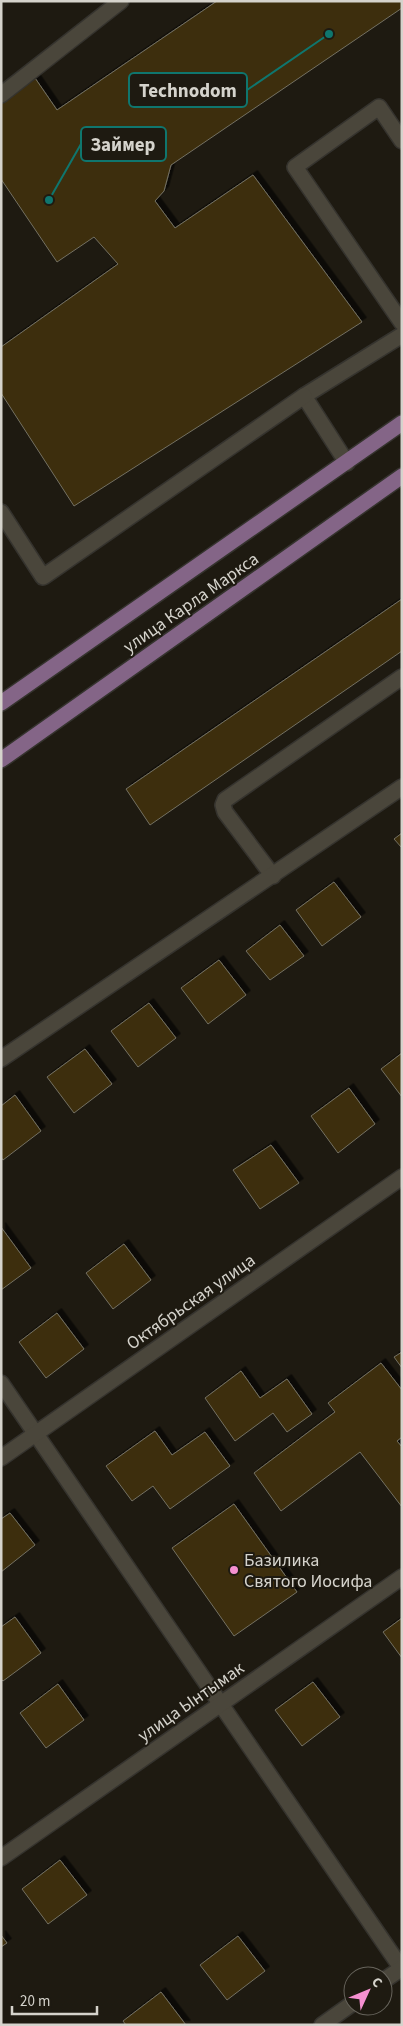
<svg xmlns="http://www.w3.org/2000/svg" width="403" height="2026" font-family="'Source Sans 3',sans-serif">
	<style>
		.building { fill: #3c2f07; stroke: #747064; filter: url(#shadow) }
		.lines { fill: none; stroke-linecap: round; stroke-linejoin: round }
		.minor-casing { stroke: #35332e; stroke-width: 18 }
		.major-casing { stroke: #35332e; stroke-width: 18 }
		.minor { stroke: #4a463b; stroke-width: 15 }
		.major { stroke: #846587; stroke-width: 15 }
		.poi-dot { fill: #f590d1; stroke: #1e1a11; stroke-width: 2 }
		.labels { text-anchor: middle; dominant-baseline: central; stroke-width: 4; stroke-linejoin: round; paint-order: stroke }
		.street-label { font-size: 18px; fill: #d5d3cc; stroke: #1e1a11 }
		.poi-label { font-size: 18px; fill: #d5d3cc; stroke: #1e1a11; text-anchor: start }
		.leader { fill: none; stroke: #0f766e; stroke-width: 2 }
		.callout-dot { fill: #0f766e; stroke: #1e1a11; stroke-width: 2 }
		.callout { fill: #1e1a11; stroke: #0f766e; stroke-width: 2 }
		.callout-label { font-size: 19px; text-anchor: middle; font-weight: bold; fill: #d5d3cc }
	</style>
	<defs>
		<filter id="shadow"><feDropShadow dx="4.5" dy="-4.5" stdDeviation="0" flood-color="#0009"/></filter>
	</defs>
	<rect width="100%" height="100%" fill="#1e1a11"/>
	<g class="building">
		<path d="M217,1H402V8L171,165L164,191L155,201L175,228L253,175L362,322L74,506L1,393V347L118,264L94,237L57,262L1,179V102L35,78L57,110Z"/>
		<path d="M402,599V651L150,825L126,789Z"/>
		<path d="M402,833V848L394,839Z"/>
		<path d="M334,882L361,917L322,946L296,910Z"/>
		<path d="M280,925L304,956L270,980L246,951Z"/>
		<path d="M219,960L246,995L208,1024L181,988Z"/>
		<path d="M149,1003L176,1038L138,1067L111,1031Z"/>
		<path d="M85,1049L112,1084L74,1113L47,1077Z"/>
		<path d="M402,1053V1097L381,1069Z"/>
		<path d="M349,1088L375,1124L338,1153L311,1116Z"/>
		<path d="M15,1095L41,1131L3,1160L1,1157V1106Z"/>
		<path d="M271,1145L299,1183L260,1209L233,1170Z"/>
		<path d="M1,1227L31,1268L1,1290Z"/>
		<path d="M124,1244L151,1280L113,1309L86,1273Z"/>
		<path d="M57,1313L84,1349L46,1378L19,1342Z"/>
		<path d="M402,1352V1368L394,1357Z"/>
		<path d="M381,1363L402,1390V1437L397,1441L402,1447V1507L360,1452L281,1511L254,1473L335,1412L328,1403Z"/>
		<path d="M241,1371L260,1398L287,1379L312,1414L287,1432L273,1413L235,1441L205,1398Z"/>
		<path d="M155,1431L172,1455L205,1432L230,1466L170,1509L153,1486L132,1501L106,1466Z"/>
		<path d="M234,1504L297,1592L234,1636L172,1548Z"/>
		<path d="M10,1513L35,1545L1,1572V1519Z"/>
		<path d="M15,1617L41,1653L3,1681L1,1679V1627Z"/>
		<path d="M402,1618V1658L383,1632Z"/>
		<path d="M313,1682L340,1717L302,1746L275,1710Z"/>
		<path d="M58,1684L84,1720L46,1748L20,1713Z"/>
		<path d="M60,1860L87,1895L48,1924L22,1889Z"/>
		<path d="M1,1935L7,1943L1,1947Z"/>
		<path d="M238,1936L265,1971L227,2000L200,1965Z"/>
		<path d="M161,1992L186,2025H126L123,2021Z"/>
	</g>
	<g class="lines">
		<g class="minor-casing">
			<g id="minor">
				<path d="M1,95L121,1"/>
				<path d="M402,141L379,107L295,167L402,323"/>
				<path d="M347,463L304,396L402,335"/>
				<path d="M1,512L43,577L304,396"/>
				<path d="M273,876L225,812L223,805L225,800L402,677"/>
				<path d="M1,1059L402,787"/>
				<path d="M1,1383L402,1969"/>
				<path d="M1,1458L402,1177"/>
				<path d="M1,1858L402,1577"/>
				<path d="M383,1981L402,1968"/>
				<path d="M322,2025L353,2003"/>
			</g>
		</g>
		<g class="major-casing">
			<g id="major">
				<path d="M1,703L402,423"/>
				<path d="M1,760L402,476"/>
			</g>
		</g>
		<use href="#minor" class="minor"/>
		<use href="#major" class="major"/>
	</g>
	<circle class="poi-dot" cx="234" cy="1570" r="5"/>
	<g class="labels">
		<g class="street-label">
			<text transform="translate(191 603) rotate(-35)">улица Карла Маркса</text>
			<text transform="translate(191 1302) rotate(-35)">Октябрьская улица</text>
			<text transform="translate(191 1702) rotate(-35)">улица Ынтымак</text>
		</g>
		<g class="poi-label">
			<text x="244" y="1560">Базилика<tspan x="244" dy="21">Святого Иосифа</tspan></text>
		</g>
	</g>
	<path class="leader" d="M329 34L247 90M49 200L81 144"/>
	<g class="callout-dot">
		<circle cx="329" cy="34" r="5"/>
		<circle cx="49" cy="200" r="5"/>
	</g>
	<g class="callout">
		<rect x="129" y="73" width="118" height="34" rx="5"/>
		<rect x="81" y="127" width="85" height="34" rx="5"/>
	</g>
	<g class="callout-label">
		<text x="188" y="97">Technodom</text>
		<text x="123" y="151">Займер</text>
	</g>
	<rect width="403" height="2026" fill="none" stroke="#d5d3cc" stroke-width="5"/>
	<g transform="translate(368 1991) rotate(46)"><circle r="24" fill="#1e1a11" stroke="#67645c"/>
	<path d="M0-4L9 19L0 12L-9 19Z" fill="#f590d1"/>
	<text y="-8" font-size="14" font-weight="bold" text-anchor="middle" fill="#d5d3cc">С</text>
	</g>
	<path d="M12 2006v8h85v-8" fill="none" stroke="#d5d3cc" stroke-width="2.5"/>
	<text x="20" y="2006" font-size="15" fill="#d5d3cc" stroke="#1e1a11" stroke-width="4" paint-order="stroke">20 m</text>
</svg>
